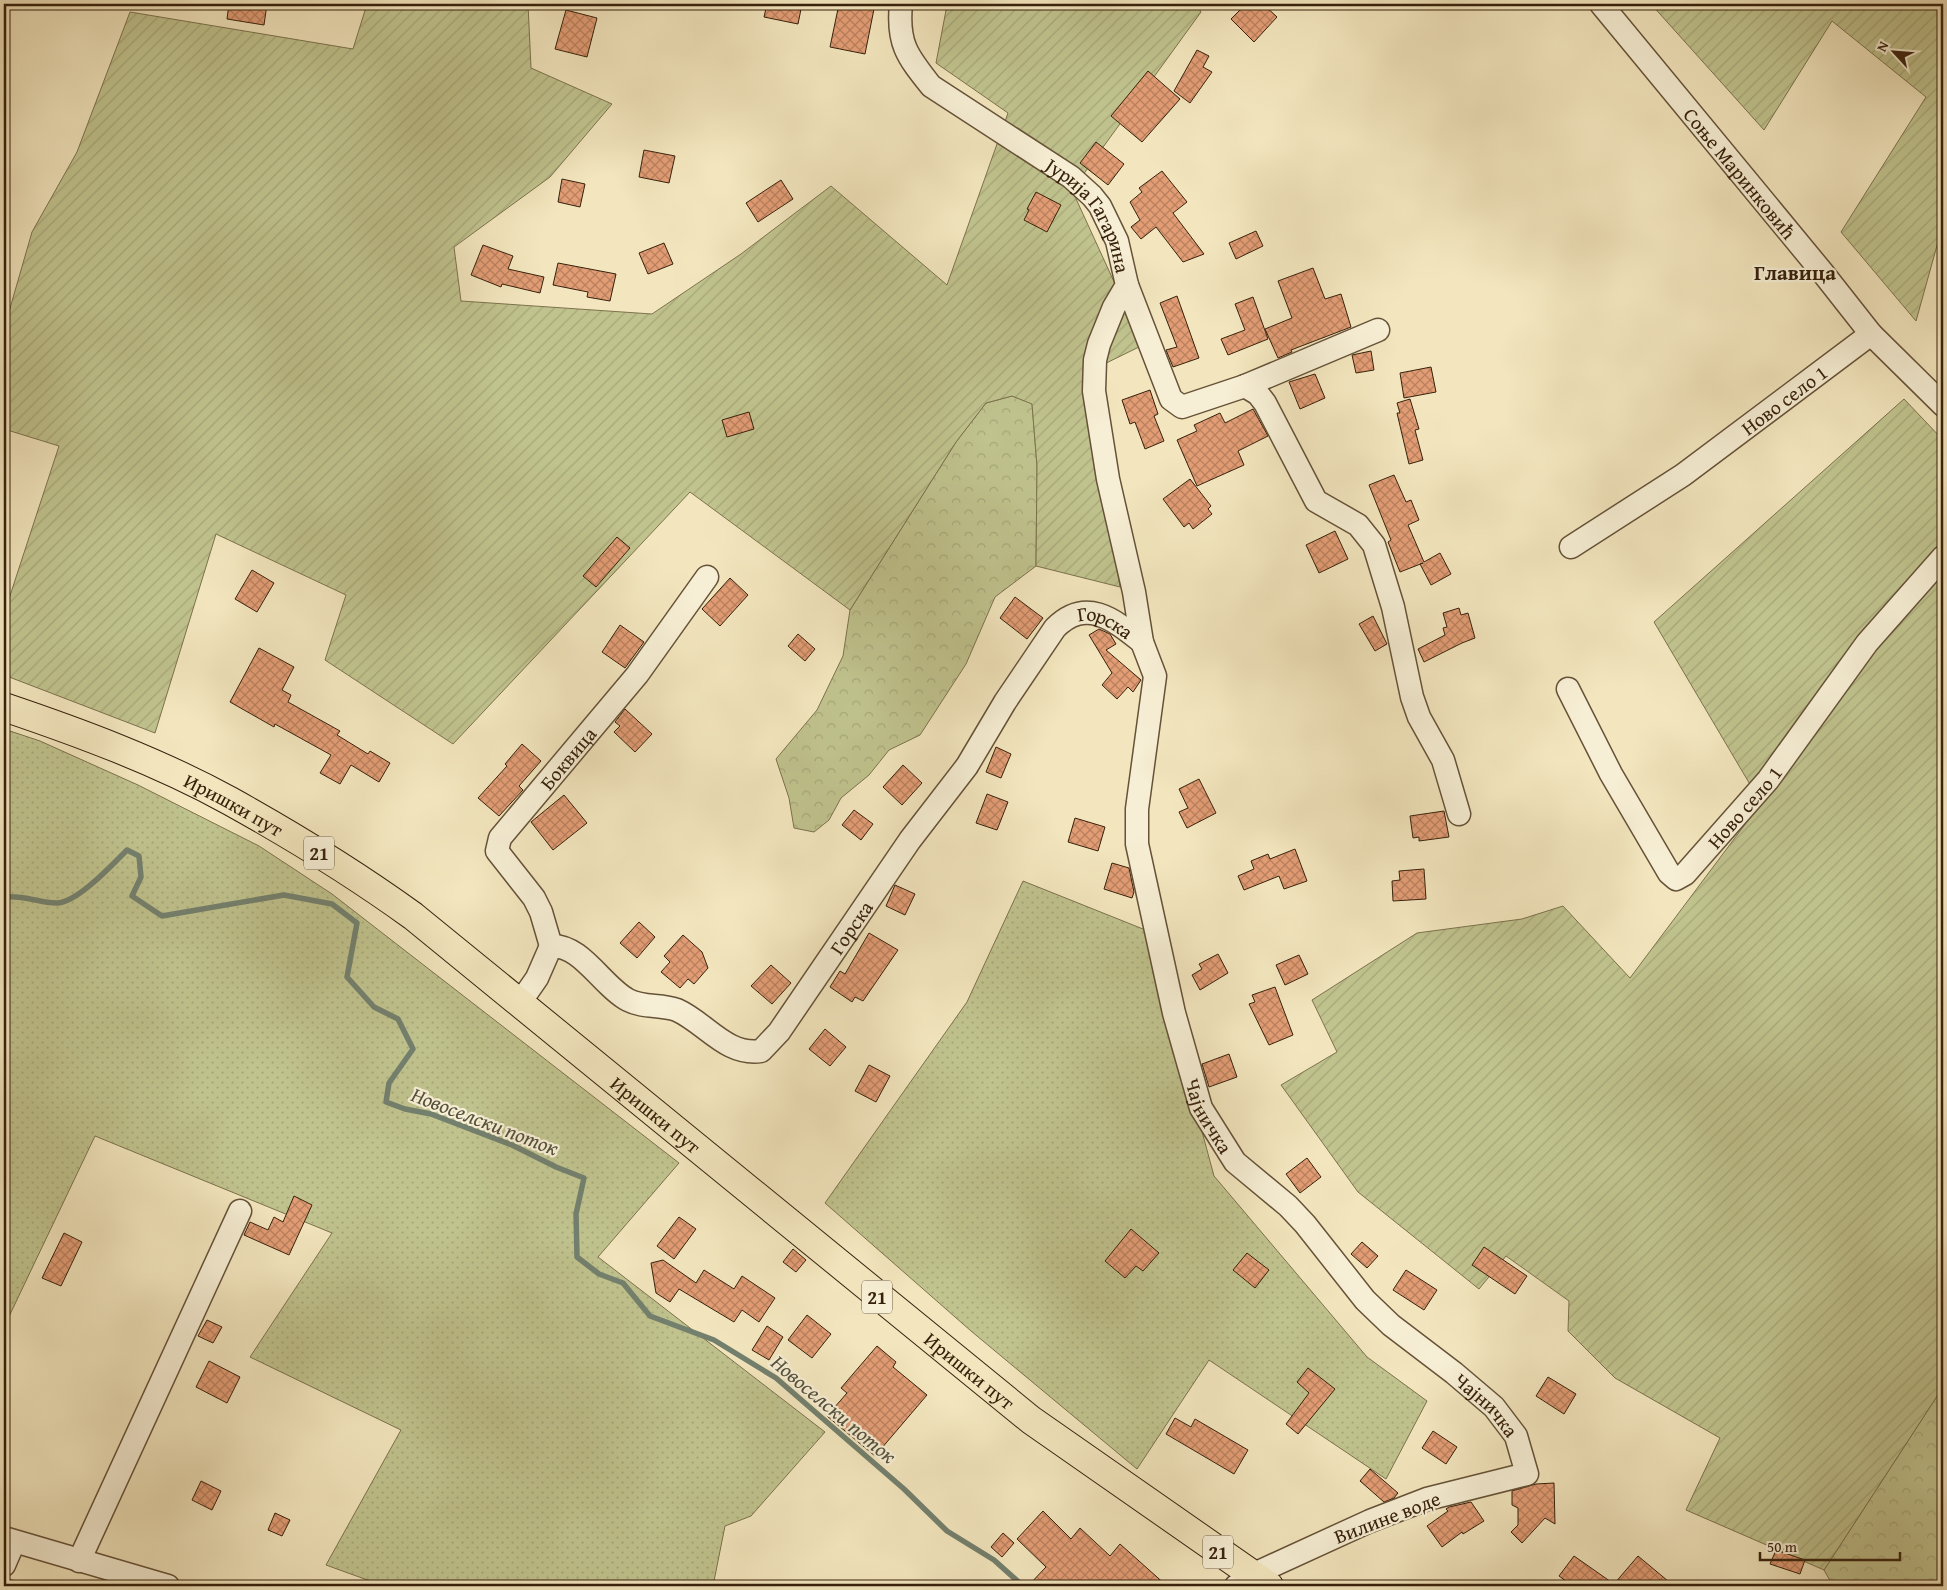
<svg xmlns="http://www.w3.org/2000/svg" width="1947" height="1590" font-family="'Gentium Book Plus',serif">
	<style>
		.grass { fill: url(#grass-dots); stroke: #7c724d }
		.forest { fill: url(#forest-crowns); stroke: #7c724d }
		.garden { fill: url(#garden-furrows); stroke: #7c724d }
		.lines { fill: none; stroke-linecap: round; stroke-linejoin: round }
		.stream { stroke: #73806e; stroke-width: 5.5 }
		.building { fill: url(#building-cross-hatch); stroke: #37210c }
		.minor-casing { stroke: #665238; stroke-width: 25 }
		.major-casing { stroke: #37210c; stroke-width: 30 }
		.minor { stroke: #f7efd5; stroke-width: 22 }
		.major { stroke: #f3e6be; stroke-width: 28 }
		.labels { text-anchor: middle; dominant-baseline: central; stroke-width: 4.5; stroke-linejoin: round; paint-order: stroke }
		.shield { fill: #f7efd5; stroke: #715f48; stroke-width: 1 }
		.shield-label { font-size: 19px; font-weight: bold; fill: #37210c }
		.street-label { font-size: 20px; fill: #37210c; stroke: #f7efd5 }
		.neighbourhood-label { font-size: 21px; font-weight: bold; fill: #37210c; stroke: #f7efd5 }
		.water-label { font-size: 21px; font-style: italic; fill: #55513d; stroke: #f7efd5 }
	</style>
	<defs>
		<pattern id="grass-dots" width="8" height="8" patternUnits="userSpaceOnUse" patternTransform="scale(1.25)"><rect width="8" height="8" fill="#c0c38e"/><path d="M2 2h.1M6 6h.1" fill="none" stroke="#a6a779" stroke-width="1.8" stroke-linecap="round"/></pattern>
		<pattern id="forest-crowns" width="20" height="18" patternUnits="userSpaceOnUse" patternTransform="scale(1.25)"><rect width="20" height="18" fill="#c0c38e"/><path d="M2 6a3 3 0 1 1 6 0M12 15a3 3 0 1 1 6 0" fill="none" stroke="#a6a779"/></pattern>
		<pattern id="garden-furrows" width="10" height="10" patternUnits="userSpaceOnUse" patternTransform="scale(1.25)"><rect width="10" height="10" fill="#c0c38e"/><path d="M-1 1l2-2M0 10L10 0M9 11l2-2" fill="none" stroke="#a6a779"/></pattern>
		<pattern id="building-cross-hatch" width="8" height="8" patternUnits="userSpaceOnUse" patternTransform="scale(1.25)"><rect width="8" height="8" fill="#e39d75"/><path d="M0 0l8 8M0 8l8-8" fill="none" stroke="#b9805e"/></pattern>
	</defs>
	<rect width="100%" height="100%" fill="#f3e6be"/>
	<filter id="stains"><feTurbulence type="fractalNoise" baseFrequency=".004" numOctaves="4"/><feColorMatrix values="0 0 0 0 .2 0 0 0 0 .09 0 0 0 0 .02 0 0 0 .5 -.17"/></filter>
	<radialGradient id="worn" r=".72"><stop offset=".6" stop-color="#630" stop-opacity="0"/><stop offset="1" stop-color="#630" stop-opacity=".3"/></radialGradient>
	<g class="grass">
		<path d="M4,729L40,741L138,785L259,846L332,894L679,1163L598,1257L825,1432L751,1516L725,1526L713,1586H384L326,1565L401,1430L250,1357L332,1233L95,1136L4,1327Z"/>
		<path d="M1023,881L1148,931L1214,1176L1367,1357L1427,1401L1386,1479L1209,1360L1137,1469L971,1331L825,1203L967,1002Z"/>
		<path d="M4,1578L37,1586H4Z"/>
	</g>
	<g class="forest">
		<path d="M1012,396L1032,403L1037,466L1036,566L995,597L966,664L920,735L889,750L869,775L841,798L829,820L814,832L794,828L789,798L776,759L817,710L843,656L850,610L956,442L986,403Z"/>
		<path d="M1943,1387V1586H1833L1824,1570Z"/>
	</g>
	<g class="garden">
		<path d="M367,4H528L531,68L612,104L550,177L454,247L461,301L652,314L741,254L831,186L947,285L1008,113L936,63L947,5L946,4H1196L1201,12L1072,190L1143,345L1088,372L1120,587L1036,566L1037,466L1032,404L1012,396L986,403L956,442L850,610L690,492L453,744L325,660L346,595L216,534L155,733L4,675V614L59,446L4,429V329L32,232L77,152L130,12L353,49Z"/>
		<path d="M1651,4H1943V224L1916,321L1841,232L1926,97L1832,21L1764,130Z"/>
		<path d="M1904,399L1943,440V1387L1824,1570L1686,1510L1720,1438L1615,1378L1568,1331L1569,1301L1506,1256L1479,1289L1358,1192L1281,1085L1337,1052L1312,1000L1417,933L1522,919L1563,906L1630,978L1761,803L1654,622Z"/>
	</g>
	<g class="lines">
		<path class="stream" d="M4,897C26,895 38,903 57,903C77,903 113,864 127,850L139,856L141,877L132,896L162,916L284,895L332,904L357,923L347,977L374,1007L398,1019L413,1049L389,1083L386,1102L405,1109L431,1114L512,1145L556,1167L584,1178L576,1214L577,1257L599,1274L623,1283L650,1316L714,1340L776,1378L904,1489L947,1531L994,1560L1023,1586"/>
	</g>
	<g class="building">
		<path d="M229,4H267L264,25L227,19Z"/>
		<path d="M767,4H802L798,24L764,17Z"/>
		<path d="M839,4H875L865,54L830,47Z"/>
		<path d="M1246,4H1263L1277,17L1254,42L1231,19Z"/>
		<path d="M566,10L597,18L587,57L555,49Z"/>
		<path d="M1197,50L1209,56L1203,67L1212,72L1190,103L1174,91Z"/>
		<path d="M1148,71L1180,99L1142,142L1111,116Z"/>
		<path d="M1096,142L1124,164L1108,185L1080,163Z"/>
		<path d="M644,150L675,156L669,183L639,177Z"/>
		<path d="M1162,171L1187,202L1173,213L1204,254L1183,262L1156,227L1141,239L1131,227L1140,220L1130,202L1142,192L1139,188Z"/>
		<path d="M562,179L585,184L580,207L558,202Z"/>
		<path d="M781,180L793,199L758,222L746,203Z"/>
		<path d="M1036,192L1061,205L1047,232L1024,220L1029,210L1027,209Z"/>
		<path d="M1256,231L1263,246L1236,259L1229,243Z"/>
		<path d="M664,243L673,264L648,274L639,253Z"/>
		<path d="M483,245L513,256L508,269L544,277L540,293L502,284L501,287L471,275Z"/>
		<path d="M558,263L616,274L610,301L587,297L588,292L553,285Z"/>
		<path d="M1313,268L1325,299L1341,294L1351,327L1291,350L1292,352L1278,358L1265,329L1292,318L1278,281Z"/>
		<path d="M1177,296L1199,358L1173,367L1166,350L1177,347L1160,303Z"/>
		<path d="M1253,297L1268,339L1228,355L1221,339L1245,330L1235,304Z"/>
		<path d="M1371,351L1374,370L1356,373L1352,355Z"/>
		<path d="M1431,367L1436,392L1404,398L1400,373Z"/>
		<path d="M1315,374L1325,398L1300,409L1289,382Z"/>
		<path d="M1150,390L1158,414L1154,416L1164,441L1145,449L1135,422L1130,424L1122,400Z"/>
		<path d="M1410,399L1419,429L1415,430L1423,460L1409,464L1397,413H1400L1397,403Z"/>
		<path d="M1253,409L1268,436L1238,451L1244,465L1197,486L1177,440L1197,431L1194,425L1220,413L1225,423Z"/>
		<path d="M749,412L754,429L727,437L722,420Z"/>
		<path d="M1394,475L1406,502L1411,500L1419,520L1408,525L1424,562L1440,553L1451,574L1431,585L1420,564L1423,563L1400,572L1388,542L1391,540L1369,485Z"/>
		<path d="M1190,479L1211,506L1208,509L1212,514L1193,529L1189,523L1184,527L1163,499Z"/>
		<path d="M1335,531L1348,559L1319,573L1306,545Z"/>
		<path d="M617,537L630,548L596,587L583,576Z"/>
		<path d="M252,570L274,583L257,612L235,599Z"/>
		<path d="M730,578L748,595L720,626L702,609Z"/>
		<path d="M1015,597L1043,618L1027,639L1000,618Z"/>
		<path d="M1459,608L1461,615L1468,613L1475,638L1462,643L1424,662L1418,649L1445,635L1443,628L1447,627L1443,613Z"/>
		<path d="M1373,616L1387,644L1375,651L1359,624Z"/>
		<path d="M620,625L644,642L625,668L602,652Z"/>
		<path d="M1099,629L1110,634L1116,644L1106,650L1141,680L1133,692L1128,687L1117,699L1102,685L1112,673L1089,635Z"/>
		<path d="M798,634L815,649L805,661L788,646Z"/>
		<path d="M259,648L294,667L282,690L291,695L288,702L340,731L337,735L368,754L370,751L390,763L379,782L351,765L340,784L320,773L331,755L275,724L274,727L230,702Z"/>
		<path d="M625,709L652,734L635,752L614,732L620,726L615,722Z"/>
		<path d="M522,744L541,761L519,786L523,790L499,816L478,798L507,766L505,764Z"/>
		<path d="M996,747L1011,754L1001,778L986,772Z"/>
		<path d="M903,765L922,783L902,805L883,787Z"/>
		<path d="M1199,779L1216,813L1187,828L1179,812L1188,808L1179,789Z"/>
		<path d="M987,794L1008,802L997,830L976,823Z"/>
		<path d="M564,795L587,823L553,850L531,822Z"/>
		<path d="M854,810L873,824L861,840L842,825Z"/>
		<path d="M1444,811L1449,837L1419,841V837L1413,838L1410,816Z"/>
		<path d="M1075,818L1105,827L1098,851L1068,842Z"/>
		<path d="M1295,849L1307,881L1284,889L1279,876L1244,890L1238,876L1254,869L1251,861L1268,854L1270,859Z"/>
		<path d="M1112,863L1129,868L1134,892L1132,898L1104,889Z"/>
		<path d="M1424,869L1426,899L1393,901L1392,881L1400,880L1399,871Z"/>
		<path d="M895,885L915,894L905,915L886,906Z"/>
		<path d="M639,922L655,937L637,958L620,943Z"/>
		<path d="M869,933L898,950L863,1001L855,997L852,1002L830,987L840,971L845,974Z"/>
		<path d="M683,935L702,952L708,968L694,984L688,979L680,988L661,972L670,962L664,956Z"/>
		<path d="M1218,954L1228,973L1200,990L1192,975L1202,969L1199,964Z"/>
		<path d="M1299,955L1308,974L1285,985L1276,965Z"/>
		<path d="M771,965L791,983L772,1004L751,986Z"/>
		<path d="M1275,987L1293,1035L1269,1045L1249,1004L1255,1002L1252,995Z"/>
		<path d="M825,1029L846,1047L830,1066L809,1049Z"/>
		<path d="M1229,1054L1237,1077L1209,1087L1202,1064Z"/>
		<path d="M869,1065L890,1076L876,1102L855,1091Z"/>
		<path d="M1307,1158L1321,1177L1300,1193L1286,1174Z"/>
		<path d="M294,1196L312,1205L289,1255L244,1235L250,1222L268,1230L274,1217L283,1222Z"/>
		<path d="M679,1217L696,1229L674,1259L657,1246Z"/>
		<path d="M1131,1229L1159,1253L1143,1271L1136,1266L1125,1278L1105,1261Z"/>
		<path d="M64,1233L82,1242L61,1286L42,1278Z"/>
		<path d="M1362,1242L1378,1256L1367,1268L1351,1254Z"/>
		<path d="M1484,1247L1527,1276L1515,1294L1472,1265Z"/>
		<path d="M793,1249L806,1260L796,1272L783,1262Z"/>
		<path d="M1247,1253L1269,1270L1255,1288L1233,1270Z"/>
		<path d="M663,1260L696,1283L704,1270L734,1289L742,1276L775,1298L759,1322L742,1310L734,1322L679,1289L670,1302L656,1293L651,1263Z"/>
		<path d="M1406,1270L1437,1290L1424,1310L1393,1290Z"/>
		<path d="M807,1315L831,1334L812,1358L788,1340Z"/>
		<path d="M207,1320L222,1327L213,1343L198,1336Z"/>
		<path d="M767,1326L783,1337L769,1360L752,1350Z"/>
		<path d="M877,1346L896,1362L893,1367L927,1395L875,1456L827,1416L847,1393L841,1388Z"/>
		<path d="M209,1361L240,1377L227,1403L196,1387Z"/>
		<path d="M1308,1368L1335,1389L1298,1434L1286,1424L1309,1393L1297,1382Z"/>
		<path d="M1548,1377L1576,1394L1564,1414L1536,1396Z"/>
		<path d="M1175,1418L1191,1427L1195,1419L1248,1450L1234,1474L1166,1434Z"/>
		<path d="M1433,1431L1457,1447L1446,1464L1422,1448Z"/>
		<path d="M1370,1469L1398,1493L1394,1498L1384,1502L1360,1481Z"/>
		<path d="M201,1481L221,1491L212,1510L192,1500Z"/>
		<path d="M1554,1483L1555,1524L1545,1518L1522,1543L1511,1532L1518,1525V1508L1512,1505V1491L1536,1484Z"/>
		<path d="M1471,1502L1484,1521L1463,1534L1462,1532L1442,1547L1427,1526L1448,1511L1446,1509L1449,1507Z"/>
		<path d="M1043,1511L1071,1539L1080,1528L1110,1556L1120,1544L1167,1586H1028L1046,1567L1017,1539Z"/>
		<path d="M275,1513L290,1520L282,1536L268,1530Z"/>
		<path d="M1003,1533L1014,1543L1002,1557L991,1547Z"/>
		<path d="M1776,1550L1805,1560L1800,1574L1770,1564Z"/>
		<path d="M1574,1556L1614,1584L1638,1556L1674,1586H1573L1559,1576Z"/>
	</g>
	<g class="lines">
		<g class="minor-casing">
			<g id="minor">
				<path id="s1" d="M901,4C897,43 907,56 931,86L1071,177L1092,196L1100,206L1117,241L1127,285L1114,307L1099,344L1095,360L1094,391L1108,479L1134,592L1142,642L1155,676L1137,809V844L1174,1013L1201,1108L1235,1162L1288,1206L1305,1224L1365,1300L1391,1325L1454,1373L1494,1407L1516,1436L1527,1474L1427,1499L1370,1521L1252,1575L1236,1586"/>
				<path id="s2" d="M1601,4L1823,273L1871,334L1943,405"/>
				<path d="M1127,285L1171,399L1182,407L1245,386L1378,330"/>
				<path d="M1245,386L1258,394L1265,403L1316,501L1358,525L1374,545L1393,607L1412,697L1419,717L1443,760L1459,814"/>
				<path id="s3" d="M1571,547L1683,475L1871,334"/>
				<path id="s4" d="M1568,689L1611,774L1669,873L1676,879L1685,874L1768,780L1867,643L1943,557"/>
				<path id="s5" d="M551,946L541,912L534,898L497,851L500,838L637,675L707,577"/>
				<path id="s6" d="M519,1004L537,978L551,946C581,944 603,987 628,1000C643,1008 661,1004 677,1010C706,1023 726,1056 761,1051L779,1032L910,840L967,766L1005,702L1055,628C1086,597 1113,619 1142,642"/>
				<path d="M4,1538L168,1586"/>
				<path d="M79,1561L240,1211"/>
				<path d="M4,1565L14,1542"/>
			</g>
		</g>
		<g class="major-casing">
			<g id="major">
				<path id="s7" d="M4,707C81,733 159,762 230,801C293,836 355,874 413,916L1031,1420L1269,1586"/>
			</g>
		</g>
		<use href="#minor" class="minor"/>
		<use href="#major" class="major"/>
	</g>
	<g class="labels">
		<g class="shield">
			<rect x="304" y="836.5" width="30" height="33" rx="4"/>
			<rect x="862" y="1280.5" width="30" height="33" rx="4"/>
			<rect x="1203" y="1535.5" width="30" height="33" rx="4"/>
		</g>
		<g class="shield-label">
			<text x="319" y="853">21</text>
			<text x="877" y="1297">21</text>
			<text x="1218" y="1552">21</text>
		</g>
		<g class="street-label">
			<text stroke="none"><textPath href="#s2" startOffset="219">Соње Маринковић</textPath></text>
			<text stroke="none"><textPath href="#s1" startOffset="300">Јурија Гагарина</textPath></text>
			<text stroke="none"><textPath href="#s3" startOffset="259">Ново село 1</textPath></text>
			<text stroke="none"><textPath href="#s6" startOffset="881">Горска</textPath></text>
			<text stroke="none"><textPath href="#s5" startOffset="229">Боквица</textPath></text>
			<text stroke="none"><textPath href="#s7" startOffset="250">Иришки пут</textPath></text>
			<text stroke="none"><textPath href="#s4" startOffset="319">Ново село 1</textPath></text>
			<text stroke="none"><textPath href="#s6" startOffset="462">Горска</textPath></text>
			<text stroke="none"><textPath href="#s1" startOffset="1239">Чајничка</textPath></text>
			<text stroke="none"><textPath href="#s7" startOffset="775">Иришки пут</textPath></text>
			<text stroke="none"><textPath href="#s7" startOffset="1180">Иришки пут</textPath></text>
			<text stroke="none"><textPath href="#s1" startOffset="1644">Чајничка</textPath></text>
			<text transform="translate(1387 1517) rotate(-21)">Вилине воде</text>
		</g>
		<g class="neighbourhood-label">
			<text x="1795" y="272">Главица</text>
		</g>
		<g class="water-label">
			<text transform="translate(485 1121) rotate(21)">Новоселски поток</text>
			<text transform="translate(834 1409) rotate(40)">Новоселски поток</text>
		</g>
	</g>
	<rect width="1947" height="1590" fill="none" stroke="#f3e6be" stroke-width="20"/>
	<rect x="5" y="5" width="1937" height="1580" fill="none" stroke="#37210c" stroke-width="2.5"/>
	<rect x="10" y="10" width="1927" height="1570" fill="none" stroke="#37210c"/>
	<g transform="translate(1894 52) rotate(296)" stroke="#f7efd5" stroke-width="4" paint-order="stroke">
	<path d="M0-4L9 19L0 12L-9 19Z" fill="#37210c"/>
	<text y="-8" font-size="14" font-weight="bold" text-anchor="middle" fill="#37210c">N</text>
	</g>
	<path d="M1760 1552v8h140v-8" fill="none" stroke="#37210c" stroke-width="2.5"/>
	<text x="1767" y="1552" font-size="15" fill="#37210c" stroke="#f7efd5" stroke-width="4" paint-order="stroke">50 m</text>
	<rect width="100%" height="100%" filter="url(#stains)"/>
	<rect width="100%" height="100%" fill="url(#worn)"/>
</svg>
